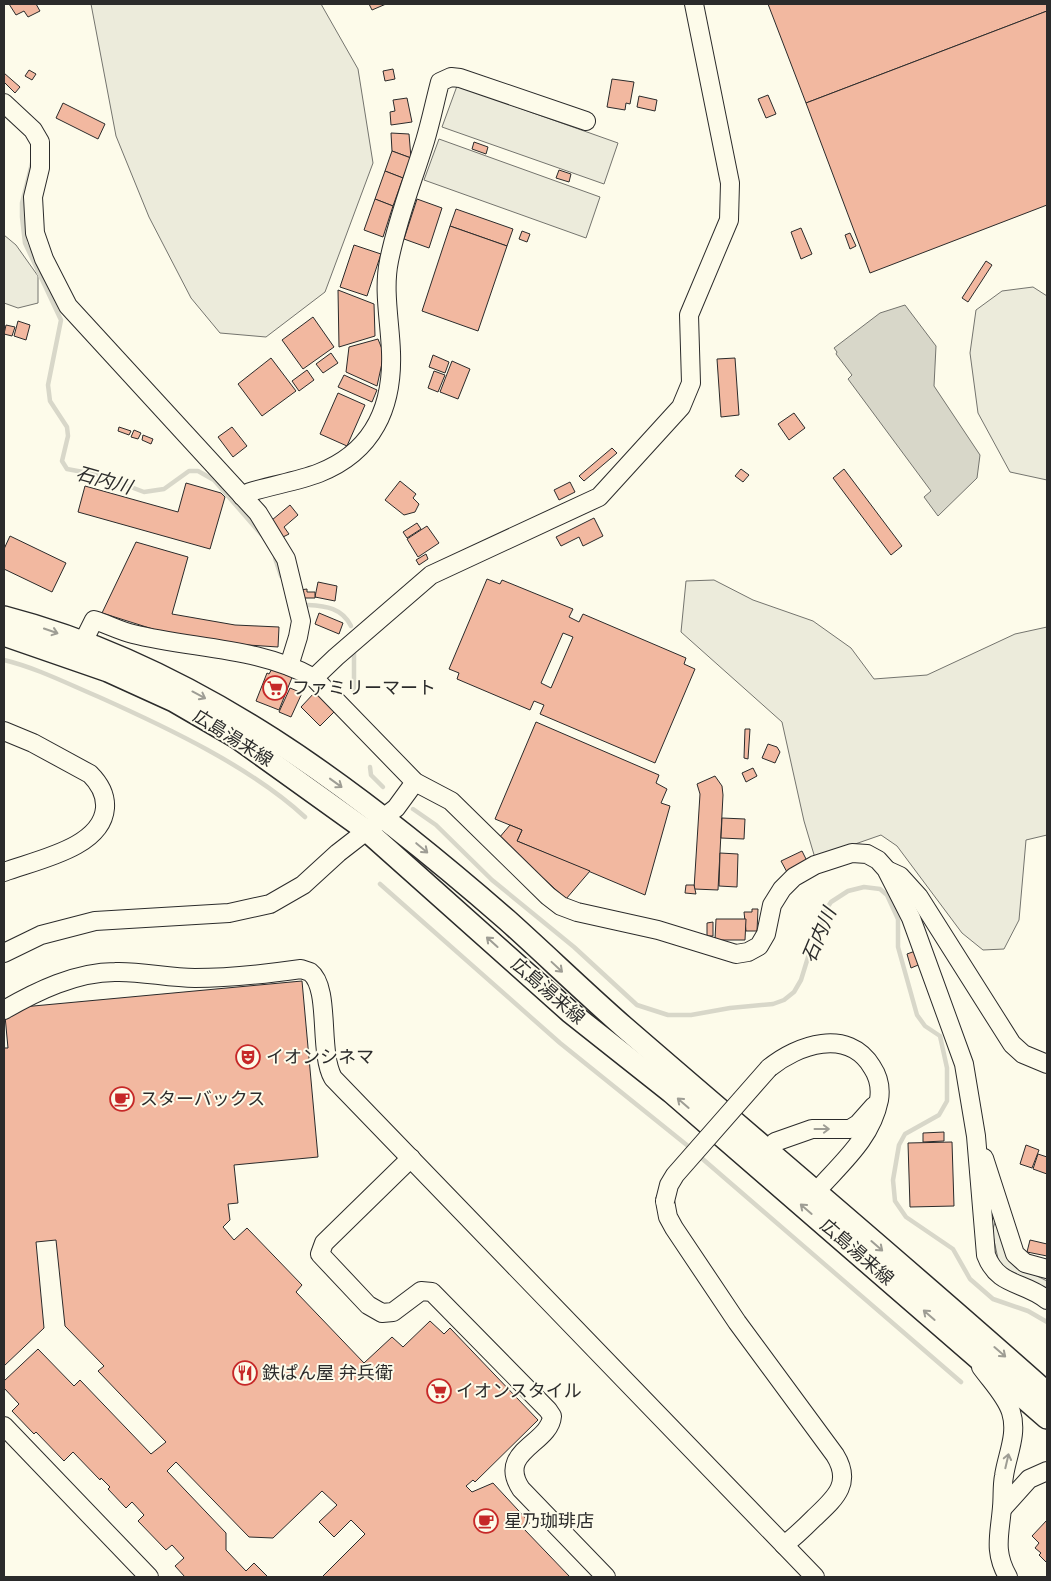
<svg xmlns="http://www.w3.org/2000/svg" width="1051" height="1581" font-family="Arial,'Noto Sans JP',sans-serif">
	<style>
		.green { fill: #ecebdb; stroke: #74746e }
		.water { fill: #d8d7c9; stroke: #74746e }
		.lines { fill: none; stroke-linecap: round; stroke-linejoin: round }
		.stream { stroke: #d8d7c9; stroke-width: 4.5 }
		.building { fill: #f2b8a0; stroke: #2b2b2b; fill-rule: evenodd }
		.minor-casing { stroke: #2b2b2b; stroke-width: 20 }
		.major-casing { stroke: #2b2b2b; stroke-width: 24 }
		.minor { stroke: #fdfbea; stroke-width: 18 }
		.major { stroke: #fdfbea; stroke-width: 21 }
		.minor-bridge-casing { stroke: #2b2b2b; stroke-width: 20; stroke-linecap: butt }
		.minor-bridge { stroke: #fdfbea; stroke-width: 18 }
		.oneway { stroke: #9e9d94 }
		.labels { text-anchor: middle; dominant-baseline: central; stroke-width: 4; stroke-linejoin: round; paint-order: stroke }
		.poi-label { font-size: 18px; fill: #2b2b2b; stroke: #fdfbea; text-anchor: start }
		.street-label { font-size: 18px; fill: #2b2b2b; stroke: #fdfbea }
		.water-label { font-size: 19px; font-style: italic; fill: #2b2b2b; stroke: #fdfbea }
	</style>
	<rect width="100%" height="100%" fill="#fdfbea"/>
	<g class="green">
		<path d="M91,4H321L358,69L373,163L325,292L266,337L220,333L191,298L149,217L116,136Z"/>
		<path d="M457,86L618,143L604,184L442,127Z"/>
		<path d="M439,139L600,197L586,238L424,180Z"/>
		<path d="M4,235L16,245L38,276V303L18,308L4,303Z"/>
		<path d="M1033,287L1047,296V480L1010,472L978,413L970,353L976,310L1002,291Z"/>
		<path d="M714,580L753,600L813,621L851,648L874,679L927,675L1015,634L1047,627V835L1026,840L1019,920L1004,949L983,950L962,933L897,846L881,835L815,858L804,821L782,722L681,632L686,581Z"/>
		<path d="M996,1220L1023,1269L1047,1281V1296L1000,1268L992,1231Z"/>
	</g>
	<path class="water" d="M905,305L936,346L934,386L980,455L977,478L938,516L924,497L931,491L848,379L852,375L836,354L837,352L834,348L880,313Z"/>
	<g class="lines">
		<g class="stream">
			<path d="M32,163L22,203V217L25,243L61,320L48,385L50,401L67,427L68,436L62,461L67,469L99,475L144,492L164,489L189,471H198L214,480L261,534"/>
			<path d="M275,558L281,576"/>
			<path d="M308,605C326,606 342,608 351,626"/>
			<path d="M4,660C37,668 68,684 99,697C166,727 251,767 305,817"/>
			<path d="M354,693V653"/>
			<path d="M370,767L371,775L383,787"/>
			<path d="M413,809L436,825L492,880L574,947L637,1005L668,1015H691L730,1008L773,1004L784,1000L794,992L801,980L809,954L819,940L823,914L831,902L848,891L864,887L880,889L887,895L898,919V947L917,1015L925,1026L940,1036L947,1068V1101L939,1115L905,1134L899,1145L893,1180L895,1201L906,1217L953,1249L970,1279L993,1299L1028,1311L1047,1322"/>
			<path d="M380,884L560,1043L693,1150"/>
			<path d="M698,1155L961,1382"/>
		</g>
	</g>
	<g class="building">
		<path d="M9,4H36L40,11L28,17L24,11L16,15Z"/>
		<path d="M369,4H386L372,10Z"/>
		<path d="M768,4H1047V11L806,103Z"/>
		<path d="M1047,11V205L870,273L806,103Z"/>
		<path d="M393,69L395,79L385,81L383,71Z"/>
		<path d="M29,70L36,74L32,80L25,76Z"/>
		<path d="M4,73L20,87L15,93L4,82Z"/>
		<path d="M612,79L634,82L630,104L626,103L625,110L607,107Z"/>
		<path d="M768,95L776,114L766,118L758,99Z"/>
		<path d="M639,96L657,100L655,111L637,107Z"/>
		<path d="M407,98L412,122L391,125L390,112L395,111L393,100Z"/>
		<path d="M63,103L105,124L98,139L56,118Z"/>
		<path d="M391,133L409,134L411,158L392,151Z"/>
		<path d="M474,142L488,147L486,154L472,149Z"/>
		<path d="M392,151L411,158L403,178L385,171Z"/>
		<path d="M559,170L571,174L569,182L556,178Z"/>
		<path d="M385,171L403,178L393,206L375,199Z"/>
		<path d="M375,199L393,206L383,237L364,230Z"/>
		<path d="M417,199L442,208L429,248L404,239Z"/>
		<path d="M456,209L513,229L507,246L450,226Z"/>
		<path d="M450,226L507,246L478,331L422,311Z"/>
		<path d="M801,228L812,254L801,259L791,232Z"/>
		<path d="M522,231L530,234L527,242L519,239Z"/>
		<path d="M850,233L856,246L850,249L845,235Z"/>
		<path d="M354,245L381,254L367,296L340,287Z"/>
		<path d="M986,261L992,265L968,302L962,298Z"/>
		<path d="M338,290L374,304L375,336L339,347Z"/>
		<path d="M313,317L334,347L303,369L282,340Z"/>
		<path d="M18,321L30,325L26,340L14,336Z"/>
		<path d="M6,325L15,327L12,336L4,334Z"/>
		<path d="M378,339L384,354L377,386L346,372L349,347Z"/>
		<path d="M331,353L338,363L323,373L316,364Z"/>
		<path d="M433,355L449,362L445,373L429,367Z"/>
		<path d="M271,358L296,391L262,416L238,384Z"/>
		<path d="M735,358L739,415L721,417L717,359Z"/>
		<path d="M452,361L470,369L458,399L440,392Z"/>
		<path d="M307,370L314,380L299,391L292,381Z"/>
		<path d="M434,371L445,375L438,392L428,388Z"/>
		<path d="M344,375L377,390L372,402L338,387Z"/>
		<path d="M338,393L365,405L347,446L320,434Z"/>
		<path d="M794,413L805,428L789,440L778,424Z"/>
		<path d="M119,427L131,431L129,435L118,431Z"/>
		<path d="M232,427L247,446L233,457L218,437Z"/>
		<path d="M134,430L141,433L138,439L131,437Z"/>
		<path d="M143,435L153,439L151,444L142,440Z"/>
		<path d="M612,448L617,453L584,481L579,476Z"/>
		<path d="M741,469L749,475L743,482L735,476Z"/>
		<path d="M844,469L902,546L891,555L833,478Z"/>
		<path d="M400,481L416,494L413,498L419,504L415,512L404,515L385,500Z"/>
		<path d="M570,482L575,492L559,500L554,490Z"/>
		<path d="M186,483L221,493L225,497L210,549L78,512L85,486L178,512Z"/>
		<path d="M290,505L298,515L284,527L289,534L283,537L272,520Z"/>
		<path d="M594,518L603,536L583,546L579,537L561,546L556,537Z"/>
		<path d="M417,523L421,529L407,538L403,532Z"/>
		<path d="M427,526L439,543L418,557L407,539Z"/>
		<path d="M10,536L66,563L52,592L4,569V549Z"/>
		<path d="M136,542L188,557L172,614L235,625L279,627L278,647L233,644L159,631L102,613Z"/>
		<path d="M426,554L428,559L419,565L416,560Z"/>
		<path d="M487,579L500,584L502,580L573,609L569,617L579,622L583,614L686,658L684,664L695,669L655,763L540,714L544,705L534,701L530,710L457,679L459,673L449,669ZM563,633L573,637L551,688L541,683Z"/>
		<path d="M318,582L337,586L335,601L315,597Z"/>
		<path d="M307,589V592H315V598H302L300,590Z"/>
		<path d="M319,613L343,623L339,634L315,624Z"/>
		<path d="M273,667L293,675L279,710L256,701L267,673L269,674Z"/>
		<path d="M290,688L302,693L291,717L279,712Z"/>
		<path d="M315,692L335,711L320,726L301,707Z"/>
		<path d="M536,722L659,775L656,783L667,789L661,803L670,806L645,895L517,841L522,830L495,819Z"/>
		<path d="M745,729H750L748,759L744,758Z"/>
		<path d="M768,744L777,747L780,752L775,763L762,758Z"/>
		<path d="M753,768L757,776L746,782L742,773Z"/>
		<path d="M715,776L722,786L723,795L718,890L694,889L700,794L697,784Z"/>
		<path d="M722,818L745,819L744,839L721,838Z"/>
		<path d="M510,825L522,830L517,841L590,871L566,899L499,838Z"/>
		<path d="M802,851L808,863L788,874L781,861Z"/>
		<path d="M720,853L738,854L737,887L719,886Z"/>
		<path d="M686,885H694L696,894L685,893Z"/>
		<path d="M752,909H758L757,931H746L744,912H752Z"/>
		<path d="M716,919H746L745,940H715Z"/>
		<path d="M713,922V936H707V923Z"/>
		<path d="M918,950L923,963L911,968L907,954Z"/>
		<path d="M302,981L318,1157L234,1165L238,1203L228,1204L230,1220L223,1227L234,1240L247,1228L302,1285L296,1292L364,1363L392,1337L403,1347L430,1321L444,1334L450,1328L538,1420L475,1482L473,1480L466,1486L472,1492L493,1483L530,1523L524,1529L570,1577H322L365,1534L351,1520L334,1537L319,1522L337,1505L322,1491L273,1538L249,1537L176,1462L167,1471L226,1533V1550L246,1571L254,1563L268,1577H185L175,1566L184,1558L172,1545L166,1550L138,1521L144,1515L132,1502L126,1508L108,1489L110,1487L101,1478L100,1480L73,1452L64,1461L36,1432L34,1434L12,1411L19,1404L4,1388V1381L38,1349L74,1386L80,1380L151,1454L166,1442L98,1371L104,1366L65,1326L56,1240L36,1242L44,1328L4,1366V1048H8L5,1016L12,1008Z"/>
		<path d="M944,1132V1141L923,1142V1133Z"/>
		<path d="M952,1142L954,1206L910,1207L908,1143Z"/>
		<path d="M1026,1145L1039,1150L1032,1168L1020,1164Z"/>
		<path d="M1038,1154L1047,1157V1174L1033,1169Z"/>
		<path d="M1030,1240L1047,1244V1256L1027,1252Z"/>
		<path d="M1047,1520V1563L1039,1555L1041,1553L1035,1548L1039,1543L1032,1536Z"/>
	</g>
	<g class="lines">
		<g class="minor-casing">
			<g id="minor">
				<path d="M4,103L33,130L40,142V168L33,197L35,233L44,259L68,306L258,513L286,559L301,621L298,637L289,666"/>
				<path d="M242,496L250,492C273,485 298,481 319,473C373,452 393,407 391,352C390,322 383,290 389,261C397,220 413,180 425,141C431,121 435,101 440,82L451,77L460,78L586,121"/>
				<path d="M83,642L94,620C107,624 120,631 133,634C193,649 259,647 314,678L415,782L451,801L548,896L561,906L577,912L658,930L736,954L748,952L759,946L766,934L772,905L782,889L794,877L815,865L852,853L867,854L878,860L886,869L911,918L964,1064L976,1136L986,1255C998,1287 1024,1281 1047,1300"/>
				<path d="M314,678L336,657L431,575L599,497L681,407L691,383L689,315L729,220L730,183L694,4"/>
				<path d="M4,731L33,743L90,774C99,783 106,794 105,808C102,848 36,860 4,872"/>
				<path d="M889,871L900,876L919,897L1012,1044L1023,1054L1047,1064"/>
				<path d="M4,953L41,935L95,921L229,913L270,904L303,885L338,853L396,808L415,782"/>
				<path d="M4,1010C37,991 76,972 115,972C141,971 168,978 195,978C231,978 266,974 301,969L310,972C331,988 318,1051 333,1078L815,1577"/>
				<path d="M769,1068C797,1045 848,1027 872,1067C878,1076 881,1088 879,1100C872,1135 847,1158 823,1184"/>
				<path d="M775,1142L812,1129H850L858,1124L874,1106"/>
				<path d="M411,1158L324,1243L320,1254L368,1305L382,1313L393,1312L421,1291L432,1292L548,1410L552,1416C550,1444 496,1451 521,1489L606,1577"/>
				<path d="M984,1158L1015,1254L1025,1263L1047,1269"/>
				<path d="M665,1201L668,1217L674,1228L737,1322L835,1455C853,1484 834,1499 814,1518C804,1528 795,1537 784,1545"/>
				<path d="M981,1367C991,1381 1006,1396 1011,1412C1018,1434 1007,1455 1004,1476C1002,1486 1003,1497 1002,1507C1000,1534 993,1551 1008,1577"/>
				<path d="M4,1426L149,1577"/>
				<path d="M1002,1509L1029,1479L1047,1471"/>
			</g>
		</g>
		<g class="major-casing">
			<g id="major">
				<path d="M4,617C197,667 359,791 507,920C546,955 584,992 624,1027C765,1149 908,1269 1047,1393"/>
				<path d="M4,635L108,671L174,701L236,737L367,831L570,1012L671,1092L1047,1418"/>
			</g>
		</g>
		<use href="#minor" class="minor"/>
		<use href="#major" class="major"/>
		<g class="minor-bridge-casing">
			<path id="minor-bridge" d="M665,1201L669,1185L675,1175L769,1068"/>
		</g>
		<use href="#minor-bridge" class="minor-bridge"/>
	</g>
	<defs><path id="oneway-shaft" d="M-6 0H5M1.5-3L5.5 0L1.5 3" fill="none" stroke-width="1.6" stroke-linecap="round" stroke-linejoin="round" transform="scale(1.25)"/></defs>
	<g class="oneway">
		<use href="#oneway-shaft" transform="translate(51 631) rotate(19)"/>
		<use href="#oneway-shaft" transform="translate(199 695) rotate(28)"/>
		<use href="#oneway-shaft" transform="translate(336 783) rotate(36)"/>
		<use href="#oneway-shaft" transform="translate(422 848) rotate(40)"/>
		<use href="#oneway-shaft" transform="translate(492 942) rotate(-138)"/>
		<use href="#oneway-shaft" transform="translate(557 967) rotate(43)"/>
		<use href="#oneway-shaft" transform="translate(683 1103) rotate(-139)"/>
		<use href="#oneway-shaft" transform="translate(822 1129)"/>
		<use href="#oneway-shaft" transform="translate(806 1209) rotate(-139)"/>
		<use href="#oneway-shaft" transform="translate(877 1246) rotate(41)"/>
		<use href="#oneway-shaft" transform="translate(929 1315) rotate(-139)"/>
		<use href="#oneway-shaft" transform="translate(1000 1352) rotate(41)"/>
		<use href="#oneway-shaft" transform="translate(1007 1461) rotate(-77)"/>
	</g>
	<defs>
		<g id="supermarket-ring" transform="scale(1.25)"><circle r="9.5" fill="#fdfbea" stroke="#c62828" stroke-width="1.5"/><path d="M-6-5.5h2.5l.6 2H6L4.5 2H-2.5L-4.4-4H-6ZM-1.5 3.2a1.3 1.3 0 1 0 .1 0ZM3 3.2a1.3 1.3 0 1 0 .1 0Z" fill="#c62828"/></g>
		<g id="theatre-ring" transform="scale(1.25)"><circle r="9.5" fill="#fdfbea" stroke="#c62828" stroke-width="1.5"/><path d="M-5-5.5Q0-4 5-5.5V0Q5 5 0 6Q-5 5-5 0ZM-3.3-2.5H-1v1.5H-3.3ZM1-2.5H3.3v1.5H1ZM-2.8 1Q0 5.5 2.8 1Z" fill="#c62828"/></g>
		<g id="cafe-ring" transform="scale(1.25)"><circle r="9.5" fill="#fdfbea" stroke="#c62828" stroke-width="1.5"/><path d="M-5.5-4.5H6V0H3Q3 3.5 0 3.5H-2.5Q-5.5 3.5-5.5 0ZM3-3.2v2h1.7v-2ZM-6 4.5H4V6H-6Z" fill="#c62828"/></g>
		<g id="restaurant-ring" transform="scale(1.25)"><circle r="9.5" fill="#fdfbea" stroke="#c62828" stroke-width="1.5"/><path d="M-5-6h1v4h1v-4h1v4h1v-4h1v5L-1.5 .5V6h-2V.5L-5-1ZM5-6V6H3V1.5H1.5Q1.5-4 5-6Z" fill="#c62828"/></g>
	</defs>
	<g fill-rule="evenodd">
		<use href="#supermarket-ring" x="275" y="688"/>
		<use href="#theatre-ring" x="248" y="1057"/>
		<use href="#cafe-ring" x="122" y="1099"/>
		<use href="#restaurant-ring" x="245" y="1373"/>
		<use href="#supermarket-ring" x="439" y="1391"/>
		<use href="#cafe-ring" x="486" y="1521"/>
	</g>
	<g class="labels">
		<g class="poi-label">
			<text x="292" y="688">ファミリーマート</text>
			<text x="266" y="1057">イオンシネマ</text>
			<text x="140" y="1099">スターバックス</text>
			<text x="262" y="1373">鉄ぱん屋 弁兵衛</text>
			<text x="456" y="1391">イオンスタイル</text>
			<text x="504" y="1521">星乃珈琲店</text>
		</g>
		<g class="street-label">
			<text transform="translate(233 738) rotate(32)">広島湯来線</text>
			<text transform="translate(548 991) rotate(41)">広島湯来線</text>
			<text transform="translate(857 1252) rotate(41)">広島湯来線</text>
		</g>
		<g class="water-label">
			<text transform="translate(104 480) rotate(16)">石内川</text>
			<text transform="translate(819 935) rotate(-67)">石内川</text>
		</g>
	</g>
	<rect width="1051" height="1581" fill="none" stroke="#2b2b2b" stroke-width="10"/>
</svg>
